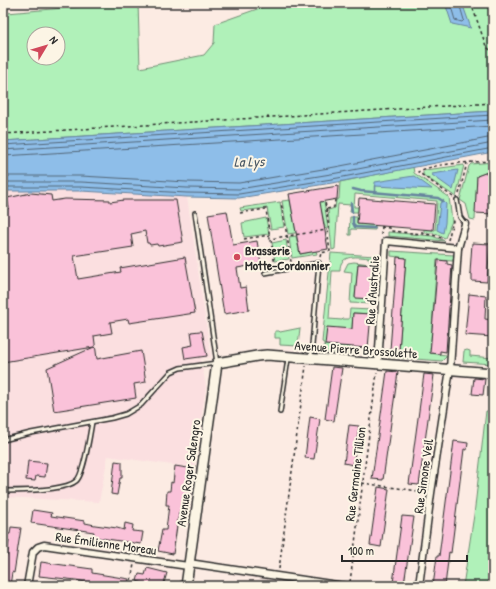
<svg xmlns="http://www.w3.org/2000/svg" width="496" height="589" font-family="'Patrick Hand',sans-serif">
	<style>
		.built { fill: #fbdfe0 }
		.green { fill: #b0f1b9; stroke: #6e8e72; fill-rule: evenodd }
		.water { fill: #8ebee9; stroke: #66839d }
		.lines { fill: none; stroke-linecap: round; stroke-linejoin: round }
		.shore { stroke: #536677; stroke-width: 1 }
		.stream { stroke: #66839d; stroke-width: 2.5 }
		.building { fill: #fac2d9; stroke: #2b2b2b }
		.lane-casing { stroke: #2b2b2b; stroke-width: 6 }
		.street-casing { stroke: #2b2b2b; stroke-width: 9 }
		.secondary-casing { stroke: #2b2b2b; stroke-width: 12 }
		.path { stroke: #2b2b2b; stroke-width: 1.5; stroke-dasharray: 3 3; stroke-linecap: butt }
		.lane { stroke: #fcf5e5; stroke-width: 3 }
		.street { stroke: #fcf5e5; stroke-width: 6 }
		.secondary { stroke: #fcf5e5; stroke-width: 9 }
		.poi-dot { fill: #d1495b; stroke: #fcf5e5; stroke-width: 1.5 }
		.labels { text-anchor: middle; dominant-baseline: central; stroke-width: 4; stroke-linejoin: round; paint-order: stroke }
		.poi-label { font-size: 13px; font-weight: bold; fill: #2b2b2b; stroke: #fcf5e5; text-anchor: start }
		.street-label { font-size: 13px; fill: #2b2b2b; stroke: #fcf5e5 }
		.water-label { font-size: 14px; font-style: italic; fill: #495764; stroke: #fcf5e5 }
	</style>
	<rect width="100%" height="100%" fill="#fcebe3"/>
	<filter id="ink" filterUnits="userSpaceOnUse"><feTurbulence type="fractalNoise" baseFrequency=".025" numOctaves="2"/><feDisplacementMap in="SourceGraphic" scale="8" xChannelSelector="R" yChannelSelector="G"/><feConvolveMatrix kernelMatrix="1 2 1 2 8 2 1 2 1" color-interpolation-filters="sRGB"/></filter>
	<g filter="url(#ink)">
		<path class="built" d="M4,191H81L187,197L211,357L201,359L206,387L194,468L108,456L99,502L3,497V205H5Z"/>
		<g class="green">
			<path d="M3,3H5L7,13L120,3H138L140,68L204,55L214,43L215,24L274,3H489L493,15V111L3,141ZM34,34H58V58H34Z"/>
			<path d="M493,162V170L477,176L475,220L470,219L466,204L460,200L469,166L471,164Z"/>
			<path d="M464,165L456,197L423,175V172L425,170Z"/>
			<path d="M413,167L414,173L449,197L452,221L445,238L433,233H424V229L435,230L437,201L355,194L354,207H358V212H350L351,205L338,204L335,249L332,250L328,210L335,208L336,200L339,199L340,182Z"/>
			<path d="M290,200L296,232L325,227L321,209L313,210L312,204L324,201L328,228L288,234L282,201Z"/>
			<path d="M280,202L284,227L271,229L267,208L241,211L240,208Z"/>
			<path d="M350,217H357V224L375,225V230L351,229V235H349Z"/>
			<path d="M266,218L269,234L244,237L242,223Z"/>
			<path d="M388,232L432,236L445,241L388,236Z"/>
			<path d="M296,236L300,254L316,251L317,254L292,258L289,237Z"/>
			<path d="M286,240L289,259L275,261L272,243Z"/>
			<path d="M391,251L454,255L453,261L437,260L430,353L446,355V357L442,361L388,357L383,354H387L386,352H383L384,350L399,351L406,258L391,256Z"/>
			<path d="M331,253L375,256V265L358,264L355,297L373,299V304L350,303L352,272L344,271L348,263L354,262L370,264V258C359,257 339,253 340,271H332L329,319L342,320L343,319H349L350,309L372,310V314L353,313L352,329L326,345L350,347V354L324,352V343L322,342Z"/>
			<path d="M300,328L298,346L280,345V338H275V331H279L280,332Z"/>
			<path d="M467,350L470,351V356L493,358V364L463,362L464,351Z"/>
			<path d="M486,411L493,412V586H463L474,515Z"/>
		</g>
		<g class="water">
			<path d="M445,3H462L471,28L452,24Z"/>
			<path d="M493,111V152L338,182L239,198L187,197L81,191H3V141Z"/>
			<path d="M458,170L453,190L432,175V174Z"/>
			<path d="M414,176L432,189L375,186V182Z"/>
			<path d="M443,201L446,204L445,223L443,233L437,230L440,203Z"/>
		</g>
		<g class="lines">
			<g class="shore">
				<path d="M450,3L455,20L462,22L464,20L459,3"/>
				<path d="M3,145L493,115"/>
				<path d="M3,150L493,120"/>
				<path d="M3,156L493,126"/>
				<path d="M3,176H81L187,182L239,183L335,167L493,137"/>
				<path d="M3,182H81L187,188L239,189L337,173L493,143"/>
				<path d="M3,187H81L187,193L239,194L338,178L493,148"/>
			</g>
			<g class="stream">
				<path d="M353,189L361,191L438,198L443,201"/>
				<path d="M375,192V186"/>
				<path d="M351,203L352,212"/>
				<path d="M353,217V223L355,227L375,228"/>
			</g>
		</g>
		<g class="building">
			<path d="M493,170V214L475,213L477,176Z"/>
			<path d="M338,186L337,199L320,202L328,249L300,254L289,194Z"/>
			<path d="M31,193L51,195L52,201L65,199L110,200V202L124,200H176L183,242L158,246L157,244L150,245L149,243H147L145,231L131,234L133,247L74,256L78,279L121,272L120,268L185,257L195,313L129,323L128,319L110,322L112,333L94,336L97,359L141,351L146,382L134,384L136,398L54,411L47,368L94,347L3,362V209L9,208L7,198Z"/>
			<path d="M359,198L435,204L433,230L357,224Z"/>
			<path d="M227,211L233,245L257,241L261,264L237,268L240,288L246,287L249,310L224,314L208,214Z"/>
			<path d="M472,243L490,244L487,282L472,281V274L470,273Z"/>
			<path d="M397,257L406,258L399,351L390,350Z"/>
			<path d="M438,260L447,261V264L452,265L446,352L440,351V354L430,353Z"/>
			<path d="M358,264L375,265L373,299L355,298Z"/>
			<path d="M469,294L486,296L485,319L493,320V337L465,335Z"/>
			<path d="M353,313L371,314L368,348L325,345L327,327L352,329Z"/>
			<path d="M200,331H202L207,356L185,359L183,347L193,345L191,332Z"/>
			<path d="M332,367L342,368L334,421L325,419Z"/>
			<path d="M387,371L398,372L383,480L372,479Z"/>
			<path d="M424,374L434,375L419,485L409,484Z"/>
			<path d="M474,378L485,379L483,395L472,394Z"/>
			<path d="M310,417L320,419L314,459L305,458Z"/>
			<path d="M349,425L359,426L353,465L344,463Z"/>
			<path d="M454,441L468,443L467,450L464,449L451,553L449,552L445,586H433L437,556H439Z"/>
			<path d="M28,461L47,463L45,477L36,476L35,481L26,480Z"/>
			<path d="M115,461L122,462V478H120L117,495L111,494Z"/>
			<path d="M175,466L194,469L188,513L179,512L173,554L158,551L162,530H166L169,505H166L167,491H170L171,482L173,483Z"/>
			<path d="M378,487L389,489L381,547L370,545Z"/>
			<path d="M33,510L52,513L51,516L85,521V523L95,525L117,528L124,530L125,523L133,525L132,531L143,532L141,544L93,537L94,532L31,523Z"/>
			<path d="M402,516L414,517L404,584L393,583Z"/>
			<path d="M11,527L21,528L14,573L12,572L10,586H3V561L4,556H7L9,541H6L7,534H10Z"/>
			<path d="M41,562L92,569V573L129,579L128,586H90V583L76,580L39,576Z"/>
			<path d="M147,568L167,573L163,586H154L137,581L139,574L145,575Z"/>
		</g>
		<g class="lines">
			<g class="lane-casing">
				<g id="lane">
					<path d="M457,200L460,217L465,224"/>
					<path d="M265,273L319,263L311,357"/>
					<path d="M280,412L288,359"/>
					<path d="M3,440L31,433L112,418L126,414L141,405L171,372L180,368L217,363L195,213"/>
					<path d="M3,491C19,491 65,491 76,481C84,475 90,433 92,422"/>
				</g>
			</g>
			<g class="street-casing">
				<g id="street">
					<path d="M458,248L465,224"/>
					<path d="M378,364L386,241L458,248L450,369L431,493L419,586"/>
					<path d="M189,563L344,586"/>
					<path d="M27,586L33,552L38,547L44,545L188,566"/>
				</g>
			</g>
			<g class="secondary-casing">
				<path id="secondary" d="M186,586L217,363L257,356L267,355L493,373"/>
			</g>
			<g class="path">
				<path d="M471,3L486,46L493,53"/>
				<path d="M491,3L493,7"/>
				<path d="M3,19C6,33 6,48 3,61"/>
				<path d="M3,102L6,134"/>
				<path d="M3,134L493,103"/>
				<path d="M459,194L467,163"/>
				<path d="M453,197L418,172C432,163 475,162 493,161"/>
				<path d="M327,209L334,207L335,200"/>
				<path d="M240,213L266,209L270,239L287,236L281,202"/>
				<path d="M382,226V227L389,228L391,231L433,235L444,239"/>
				<path d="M422,234V229"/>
				<path d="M381,235L382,227"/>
				<path d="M244,239L270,235"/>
				<path d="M271,240L275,266"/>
				<path d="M448,240L453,221L455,219"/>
				<path d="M320,257L321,253L330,251L327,230L329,229L325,201"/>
				<path d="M291,262L287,236L327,230"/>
				<path d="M362,483L425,492"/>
				<path d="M279,569L306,366"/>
				<path d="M350,582L377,372"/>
				<path d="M132,586L131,581L134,564"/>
			</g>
			<use href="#lane" class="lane"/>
			<use href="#street" class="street"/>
			<use href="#secondary" class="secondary"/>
		</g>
	</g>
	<circle class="poi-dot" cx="237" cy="257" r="4"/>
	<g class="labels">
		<g class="poi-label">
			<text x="245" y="250">Brasserie<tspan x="245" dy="15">Motte-Cordonnier</tspan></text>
		</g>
		<g class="street-label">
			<text transform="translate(372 290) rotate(-86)">Rue d'Australie</text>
			<text transform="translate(356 349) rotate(4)">Avenue Pierre Brossolette</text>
			<text transform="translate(188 473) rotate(-82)">Avenue Roger Salengro</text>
			<text transform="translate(355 474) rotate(-83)">Rue Germaine Tillion</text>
			<text transform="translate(423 476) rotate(-82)">Rue Simone Veil</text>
			<text transform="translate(106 543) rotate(8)">Rue Émilienne Moreau</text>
		</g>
		<g class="water-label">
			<text transform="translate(249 161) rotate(-1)">La Lys</text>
		</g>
	</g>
	<rect width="496" height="589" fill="none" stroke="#fcf5e5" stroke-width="16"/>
	<rect x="8" y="8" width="480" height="573" fill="none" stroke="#2b2b2b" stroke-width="1.5" filter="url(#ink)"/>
	<g transform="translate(46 46) rotate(52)"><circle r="19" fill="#fcf5e5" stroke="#a8a49b"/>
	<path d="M0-3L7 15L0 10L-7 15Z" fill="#d1495b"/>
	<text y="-6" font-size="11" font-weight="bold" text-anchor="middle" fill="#2b2b2b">N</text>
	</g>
	<path d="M342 555v6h125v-6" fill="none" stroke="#2b2b2b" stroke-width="2"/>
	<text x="348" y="555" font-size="12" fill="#2b2b2b" stroke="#fcf5e5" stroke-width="3" paint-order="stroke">100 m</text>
</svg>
